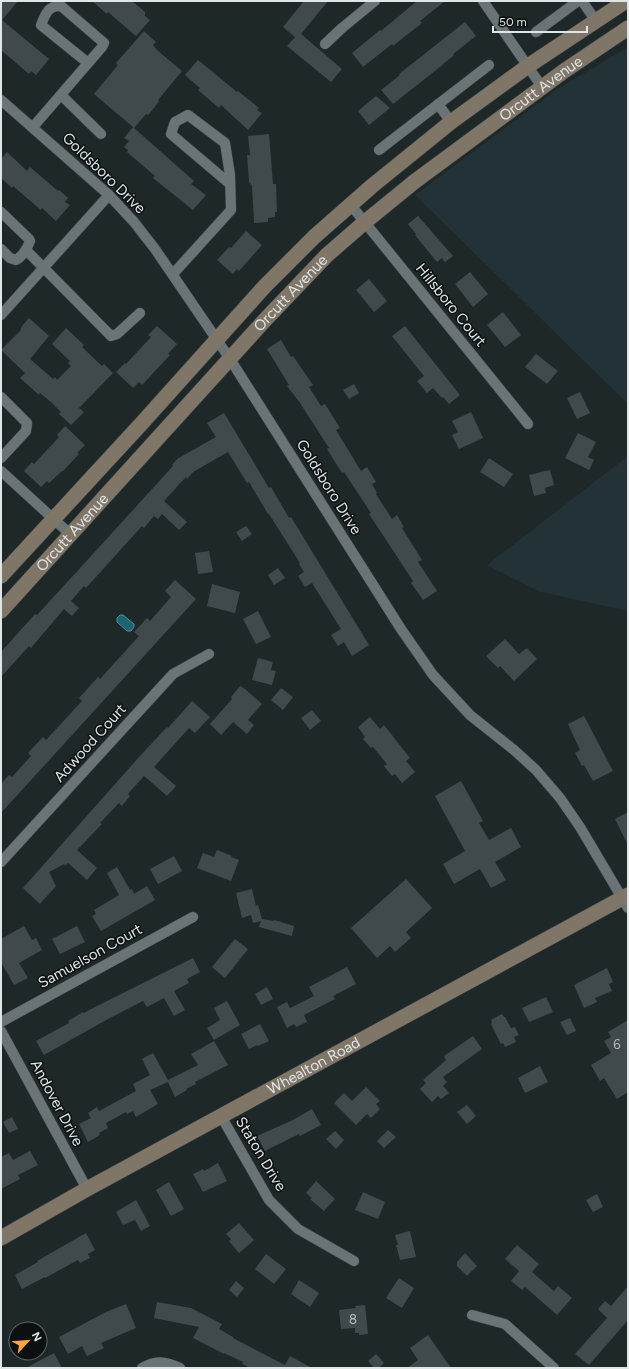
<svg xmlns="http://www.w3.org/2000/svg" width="629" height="1369" font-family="Figtree,sans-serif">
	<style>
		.built { fill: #223236 }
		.water { fill: #1d6370; stroke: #588a94 }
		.building { fill: #40494b }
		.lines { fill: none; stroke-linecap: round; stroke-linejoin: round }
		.street-casing { stroke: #3d4345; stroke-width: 11 }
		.secondary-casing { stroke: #3d4345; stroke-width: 16 }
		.street { stroke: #6a7376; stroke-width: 10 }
		.secondary { stroke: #807668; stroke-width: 15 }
		.labels { text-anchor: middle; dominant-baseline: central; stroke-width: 3; stroke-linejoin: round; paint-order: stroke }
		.number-label { font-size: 13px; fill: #b8bec0 }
		.street-label { font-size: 15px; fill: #e0e5e7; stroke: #0c1010 }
	</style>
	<rect width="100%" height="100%" fill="#1f2829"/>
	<g class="built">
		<path d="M628,47V404L415,195L556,90Z"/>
		<path d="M628,456V611L541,592L487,565Z"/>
	</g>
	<path class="water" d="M120,615H123L134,624V627L131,631H127L117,622V618Z"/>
	<g class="building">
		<path d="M1,1H18L2,20L49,59L36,75L31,71L29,74L1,50Z"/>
		<path d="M92,1H132L145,12V16L150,20L136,36L108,12L107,14Z"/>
		<path d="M304,1H328L301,34L342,69L331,82L287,46L295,37L283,27Z"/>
		<path d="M417,1H445L420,21L422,23L393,46L392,44L363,67L352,53L380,30L381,31Z"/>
		<path d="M465,22L476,36L453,54L454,55L440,67L393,104L381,90L400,75L399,74Z"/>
		<path d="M144,31L156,42L153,45L157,50L182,71L158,100L159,101L154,108L148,115L146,114L134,128L194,181L191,184L206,195L193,210L153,178L155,176L127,152L128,150L124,147L129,141L124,138L133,127L94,94L118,65L116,63Z"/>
		<path d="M198,60L237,92L238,91L259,108L257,110L262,113L248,130L221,105L219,108L198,90L200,88L185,75Z"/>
		<path d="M376,96L390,108L369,125L358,111Z"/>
		<path d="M269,134L273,184H276L277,212H275V217L268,218V222L254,223L252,186L249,182L247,155H250L248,136Z"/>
		<path d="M7,152L27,171L30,167L58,191L59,190L68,198L65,202L70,205L56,221L42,208L41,210L13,186L12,188L1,178V159Z"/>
		<path d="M418,216L453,256L445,262L442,258L437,262L415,235L416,234L408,224Z"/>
		<path d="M246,231L262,245L239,271L237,269L233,274L217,260L229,247L231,248Z"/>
		<path d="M470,272L488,294L473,307L455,284Z"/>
		<path d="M369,279L387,301L374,312L356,290Z"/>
		<path d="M503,312L521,335L505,347L487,325Z"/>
		<path d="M29,318L49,336L30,359L53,379L55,377L57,380L71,366L68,363L70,361L52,344L66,328L84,345L82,347L102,366L104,364L113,373L79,408L84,412L71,425L59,414L61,412L51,402L40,393L39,395L20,378L25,373L1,350L20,331L22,326Z"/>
		<path d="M157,326L177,344L168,354L170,355L142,385L139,382L133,388L116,372L125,363L126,364L151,337L148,335Z"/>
		<path d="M405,326L460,395L449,404L443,397L442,398L433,388L427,393L417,381L424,376L392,336Z"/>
		<path d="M281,340L291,357L293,356L313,385L309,387L321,406L325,404L340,428L336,430L361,471L367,467L376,482L372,484L377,493L376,494L392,519L397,515L404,527L402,528L422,560L418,562L437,591L423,600L411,583L413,581L369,514L371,513L344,472L342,473L327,449L329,448L300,403L287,386L289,385L267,349Z"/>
		<path d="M536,354L558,371L547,384L525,367Z"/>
		<path d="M354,384L359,393L349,399L343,390Z"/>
		<path d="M580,392L590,413L577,419L567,398Z"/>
		<path d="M471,412L483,438L459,449L452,435L458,432L452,421Z"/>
		<path d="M224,413L269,488L271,487L289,518L291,517L369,645L352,656L344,642L338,646L331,635L341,629L312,583L305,587L298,576L304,572L299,564L300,563L269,514H268L249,482L247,483L228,452L193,472L187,479L186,477L164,501L187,522L179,530L162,514L158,519L154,516L144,528L142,526L86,588L84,586L71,601L79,608L72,616L64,609L31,648L29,646L1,677V652L35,614L37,615L92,555L173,466L172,465L177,459L216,437L207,423Z"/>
		<path d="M65,426L85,445L77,453L79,454L63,471H62L49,483L47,481L41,487L24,471L32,462L34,464L47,450L59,437L57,435Z"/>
		<path d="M578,433L596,442L588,457L594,460L589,470L565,458Z"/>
		<path d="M489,458L513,474L504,487L480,472Z"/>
		<path d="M550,470L554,485L545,488L546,493L534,496L529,475Z"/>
		<path d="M246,526L252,534L242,541L236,532Z"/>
		<path d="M209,551L213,572L198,574L195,553Z"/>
		<path d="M278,568L285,578L274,585L268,575Z"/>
		<path d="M175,580L196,599L1,813V784L9,775L12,777L31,756L28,753L43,737L46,740L82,701L79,698L98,677L100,679L139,636L134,632L147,618L150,621L171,597L165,591Z"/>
		<path d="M212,584L240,592L235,613L207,606Z"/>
		<path d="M258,611L271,637L256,644L243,619Z"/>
		<path d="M505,639L519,654L527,648L537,659L514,681L500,666L498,668L486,656Z"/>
		<path d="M258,658L273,662L271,670L276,671L272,685L252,680Z"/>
		<path d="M240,686L245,689L262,704L248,720L254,725L247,734L233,722L221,735L210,724L232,699L231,697Z"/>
		<path d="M281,688L293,697L283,710L271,700Z"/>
		<path d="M192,701L210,717L195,733L189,728L154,767L176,786L167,796L144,776L128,794L130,796L122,806L119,803L100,823L102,824L77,850L97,868L87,880L68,863L65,866L64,864L49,872L56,886L40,904L23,888L139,757L167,727L168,728Z"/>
		<path d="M312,710L321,721L310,730L301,718Z"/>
		<path d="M584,716L613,771L593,781L584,765L582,766L575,753L580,750L568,724Z"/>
		<path d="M370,717L380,729L384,725L410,758L406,761L415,772L402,783L395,774L392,776L384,766L387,764L373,747L371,748L363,739L365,737L358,727Z"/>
		<path d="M461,781L483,821L479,823L489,840L511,828L521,847L495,862L506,880L491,888L480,869L454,884L443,864L465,851L435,796Z"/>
		<path d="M628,812V845L615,819Z"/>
		<path d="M217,850L232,856L231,857L239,860L231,881L197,868L203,853L214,857Z"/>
		<path d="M174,856L182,871L158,884L150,869Z"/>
		<path d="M117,867L130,890L132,889L134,894L147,886L155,900L101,931L92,916L96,914L94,910L119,895L107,873Z"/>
		<path d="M406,879L432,908L406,932L411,938L395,952L390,946L377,958L351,928Z"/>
		<path d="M252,889L256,906L258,905L262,919L274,921V920L294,926L292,936L259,927L261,921L253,923L251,915L242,918L236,893Z"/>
		<path d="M24,926L32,940L36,938L42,950L19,963L28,978L14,985L1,962V939Z"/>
		<path d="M77,926L85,942L60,954L52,939Z"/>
		<path d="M235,939L248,949L225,978L212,967Z"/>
		<path d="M193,958L200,972L187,979L189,983L174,991L185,1010L174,1016L164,998L147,1007L143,1001L108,1019L44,1055L36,1041L69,1023L68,1021L83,1012L84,1013L93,1008Z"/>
		<path d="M347,967L356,984L333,996L335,999L304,1015L307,1022L296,1027L294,1024L287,1028L277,1007L287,1002L290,1008L314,996L309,987Z"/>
		<path d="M607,968L613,982L609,984L612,991L595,998L597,1002L584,1008L574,985Z"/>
		<path d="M267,987L273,999L261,1005L255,994Z"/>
		<path d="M546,997L553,1012L529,1022L522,1008Z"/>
		<path d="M227,1001L240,1025L214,1040L207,1028L220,1020L214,1008Z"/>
		<path d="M502,1014L504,1017H505L511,1028L515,1027L519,1035L514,1037L516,1042L505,1047L503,1043L501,1044L491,1024L492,1023L491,1020Z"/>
		<path d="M570,1018L576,1031L567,1035L560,1022Z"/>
		<path d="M628,1020V1092L617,1099L604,1078L600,1081L591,1065L611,1053L604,1041L611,1037L608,1032Z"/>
		<path d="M260,1024L269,1041L258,1046L257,1045L249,1049L241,1034Z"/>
		<path d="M473,1036L482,1049L443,1077L447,1082L443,1086L449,1093L441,1099L438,1096L432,1102L420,1089L426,1083L423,1080L446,1060L444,1056Z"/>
		<path d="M214,1041L228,1065L195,1082L196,1084L186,1089L187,1090L175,1097L168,1082L150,1090L158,1104L136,1117L133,1111L127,1114L126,1112L106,1123L108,1128L99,1133L100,1135L88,1142L79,1124L91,1118L88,1113L97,1107L99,1111L136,1091L133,1084L150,1075L142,1059L153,1053L168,1080L198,1065L191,1054Z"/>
		<path d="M540,1066L548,1082L525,1093L518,1078Z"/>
		<path d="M366,1087L380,1101L376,1104L380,1109L371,1118L367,1114L356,1125L334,1103L344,1093L352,1101Z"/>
		<path d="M467,1105L476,1116L467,1124L457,1112Z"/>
		<path d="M312,1109L321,1125L300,1136L299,1134L265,1151L257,1136L293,1120Z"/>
		<path d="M12,1117L18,1129L9,1133L3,1122Z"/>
		<path d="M388,1130L396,1137L384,1148L377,1141Z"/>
		<path d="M335,1131L344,1140L336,1149L326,1139Z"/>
		<path d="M30,1151L38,1165L18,1175L20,1179L1,1189V1157L9,1153L13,1160Z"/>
		<path d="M218,1163L227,1181L203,1192L193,1174L203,1169L204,1171Z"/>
		<path d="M316,1181L335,1199L324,1211L310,1199L312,1198L306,1193Z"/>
		<path d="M169,1182L184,1209L171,1216L156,1190Z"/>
		<path d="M363,1192L385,1202L378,1219L355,1210Z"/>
		<path d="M597,1194L603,1207L593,1212L586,1200Z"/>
		<path d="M136,1200L150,1226L141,1231L135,1220L123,1225L116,1212Z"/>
		<path d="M239,1223L254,1240L239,1253L229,1241L231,1239L226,1234Z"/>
		<path d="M410,1231L416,1257L400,1260L396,1245H398L395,1235Z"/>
		<path d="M86,1233L95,1250L88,1254L90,1258L80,1263L78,1260L45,1278V1277L22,1289L15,1275L38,1262L37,1261Z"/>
		<path d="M517,1245L539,1264L532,1272L554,1291L558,1286L572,1298L557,1315L525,1287L522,1290L511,1281L519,1271L505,1259Z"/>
		<path d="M465,1253L477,1266L467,1276L457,1266V1262Z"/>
		<path d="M266,1254L286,1269L274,1284L255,1269Z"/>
		<path d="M399,1278L414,1288L402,1308L386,1298Z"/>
		<path d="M299,1280L319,1293L310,1307L291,1294Z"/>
		<path d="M236,1281L244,1288L237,1297L229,1290Z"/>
		<path d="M628,1286V1320L589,1365L575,1354L607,1318L598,1309L605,1301L611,1306Z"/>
		<path d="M157,1302L191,1308L222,1324L219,1329L233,1337V1338L285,1365L290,1356L312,1368H251L242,1364L243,1362L224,1353V1354L193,1338L199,1327L154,1318Z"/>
		<path d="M126,1304L136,1328L101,1343L104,1348L87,1356L82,1346L68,1354L59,1337L106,1312Z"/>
		<path d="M365,1305L368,1334L359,1335V1333H355V1328L341,1329L339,1310L356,1308L355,1306Z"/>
		<path d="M428,1335L451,1368H407L418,1360L410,1348Z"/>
		<path d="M54,1353L62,1368H26Z"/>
		<path d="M376,1354L384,1363L379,1368H374L368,1361Z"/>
	</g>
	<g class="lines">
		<g class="street-casing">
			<g id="street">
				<path d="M483,1L542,87"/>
				<path d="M582,1L596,21"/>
				<path d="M536,32L578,1"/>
				<path d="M325,44L342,28L375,1"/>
				<path d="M61,95L101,134"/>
				<path d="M1,100L109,195L134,222L155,249L230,359L401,629L433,675L470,715L514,750L536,770L560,798L580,827L628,908"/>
				<path d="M438,104L451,122"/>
				<path d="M33,127L102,47L104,43L61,6C48,5 45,15 41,25L88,63"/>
				<path d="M379,150L489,65"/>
				<path d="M350,204L528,424"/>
				<path d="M1,212L29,239L30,241C27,249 23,256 16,260L10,258L1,249"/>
				<path d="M26,250L111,336L117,334L140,313"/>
				<path d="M173,274L231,210L230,175L225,143L188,115L175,122L171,134L230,184"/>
				<path d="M1,315L109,195"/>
				<path d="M1,397L27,423L26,431L1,458"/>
				<path d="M1,471L70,534"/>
				<path d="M1,862L173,674L209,654"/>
				<path d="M1,1022L193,917"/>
				<path d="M1,1031L87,1189"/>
				<path d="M221,1116L269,1200L298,1229L354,1261"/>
				<path d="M472,1315L505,1324L554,1368"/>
				<path d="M142,1368C157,1360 165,1361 180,1368"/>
			</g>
		</g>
		<g class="secondary-casing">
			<g id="secondary">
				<path d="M1,576L142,423L264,287L314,237L372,186L451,122L528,66L626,1"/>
				<path id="s1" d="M1,611L264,321L327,255L365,222L414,182L564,71L628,28"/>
				<path id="s2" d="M1,1238L87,1189L628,895"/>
			</g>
		</g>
		<use href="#street" class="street"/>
		<use href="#secondary" class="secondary"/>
	</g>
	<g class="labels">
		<g class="number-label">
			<text x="617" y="1044">6</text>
			<text x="353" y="1319">8</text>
		</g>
		<g class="street-label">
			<text stroke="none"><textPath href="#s1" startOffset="754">Orcutt Avenue</textPath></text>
			<text transform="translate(104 173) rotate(44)">Goldsboro Drive</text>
			<text stroke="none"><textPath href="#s1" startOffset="430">Orcutt Avenue</textPath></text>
			<text transform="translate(451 305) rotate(51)">Hillsboro Court</text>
			<text transform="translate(329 487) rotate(58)">Goldsboro Drive</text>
			<text stroke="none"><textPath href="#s1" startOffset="106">Orcutt Avenue</textPath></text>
			<text transform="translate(90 743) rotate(-48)">Adwood Court</text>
			<text transform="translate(90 956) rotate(-29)">Samuelson Court</text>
			<text stroke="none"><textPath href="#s2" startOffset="357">Whealton Road</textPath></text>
			<text transform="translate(57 1103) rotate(62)">Andover Drive</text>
			<text transform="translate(261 1154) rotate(59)">Staton Drive</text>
		</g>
	</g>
	<rect width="629" height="1369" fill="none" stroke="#e0e5e7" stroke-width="4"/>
	<g transform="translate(28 1341) rotate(64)"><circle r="19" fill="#0c1010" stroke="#616566"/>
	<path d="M0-3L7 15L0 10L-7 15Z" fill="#f7a149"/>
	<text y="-6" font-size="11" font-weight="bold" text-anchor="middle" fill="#e0e5e7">N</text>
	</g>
	<path d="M493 26v6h94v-6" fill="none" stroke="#e0e5e7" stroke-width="2"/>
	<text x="499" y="26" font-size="12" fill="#e0e5e7" stroke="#0c1010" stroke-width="3" paint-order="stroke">50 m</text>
</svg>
